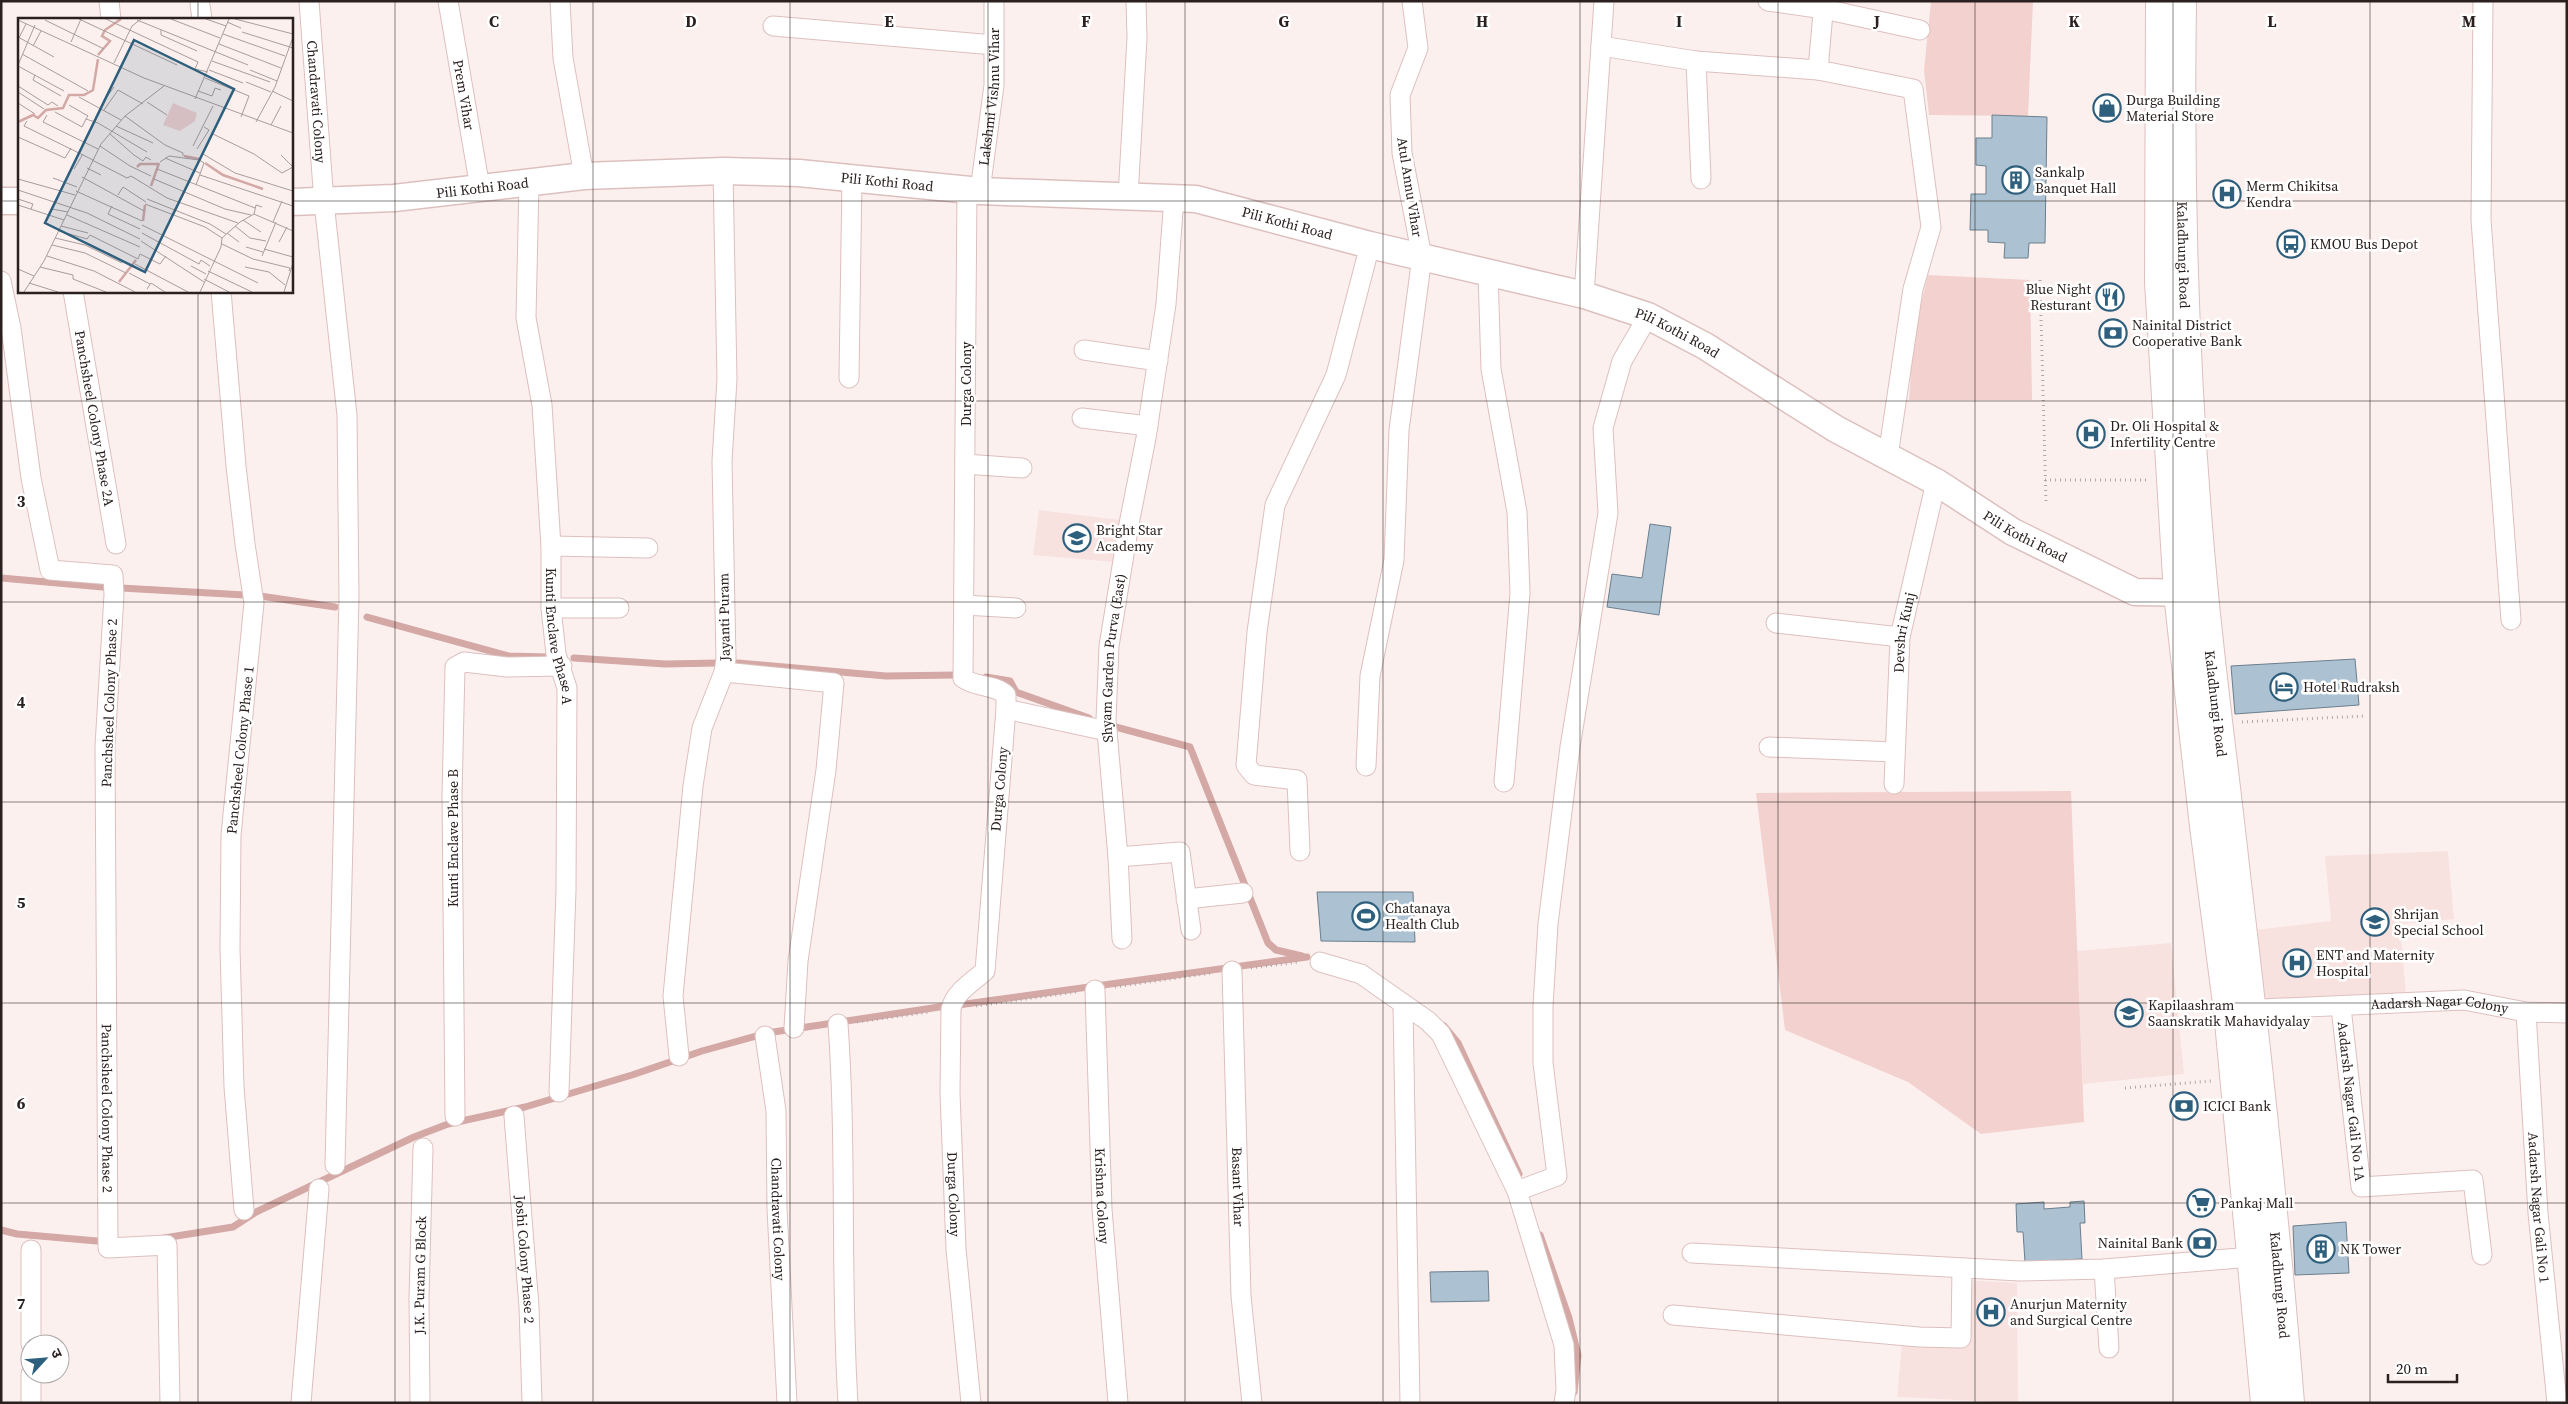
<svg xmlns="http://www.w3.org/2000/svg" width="2568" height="1404" font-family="'Source Serif 4','Noto Sans Devanagari',serif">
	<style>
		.built { fill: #f8e2e0 }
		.green { fill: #f2d1ce }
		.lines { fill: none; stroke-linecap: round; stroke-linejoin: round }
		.stream { stroke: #d3a8a5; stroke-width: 7 }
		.building { fill: #acc1d1; stroke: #6b7f8d }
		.street-casing { stroke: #dcc0be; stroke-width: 21 }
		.secondary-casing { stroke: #dcc0be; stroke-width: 29 }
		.primary-casing { stroke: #dcc0be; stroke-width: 30 }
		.path { stroke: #b3a7a6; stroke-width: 3; stroke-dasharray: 1 4; stroke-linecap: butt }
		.street { stroke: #fff; stroke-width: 19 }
		.secondary { stroke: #fff; stroke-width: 26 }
		.primary { stroke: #fff; stroke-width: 28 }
		.grid { fill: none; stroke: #2a201f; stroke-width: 1; stroke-opacity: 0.55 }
		.labels { text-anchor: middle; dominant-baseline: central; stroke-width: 5; stroke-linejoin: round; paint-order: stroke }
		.street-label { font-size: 14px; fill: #2a201f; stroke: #fff }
		.poi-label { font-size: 14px; fill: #2a201f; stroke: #fff; text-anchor: start }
		.inset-river { fill: none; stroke: #d3a8a5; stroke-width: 2.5 }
		.inset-road { fill: none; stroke: #a89d9c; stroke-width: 1 }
		.view { fill: #2e5f7d; fill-opacity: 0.15; stroke: #2e5f7d; stroke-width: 2.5 }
		.inset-edge { fill: none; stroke: #2a201f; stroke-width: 2.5 }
		.grid-label { font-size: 16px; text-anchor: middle; font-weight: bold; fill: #2a201f; stroke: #fff; stroke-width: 5; stroke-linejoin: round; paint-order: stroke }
	</style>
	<rect width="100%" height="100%" fill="#fcf0ef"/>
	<g class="built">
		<path d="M1039,510L1120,520L1114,562L1033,555Z"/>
		<path d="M2448,851L2454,919L2400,924L2406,995L2262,1004L2255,930L2331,921L2325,856Z"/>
		<path d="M2171,943L2184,1074L2083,1084L2077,951Z"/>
		<path d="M1967,1280L2017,1283L2018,1403L1897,1397L1902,1342L1963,1346Z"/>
	</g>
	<g class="green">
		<path d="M1931,1H2033L2028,116L1929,115L1924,70Z"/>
		<path d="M1928,275L2030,280L2032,400H1909L1914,331Z"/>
		<path d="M2071,791L2084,1122L1981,1134L1908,1082L1785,1030L1756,793Z"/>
	</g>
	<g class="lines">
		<g class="stream">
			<path d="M1,578L103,587"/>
			<path d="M121,588L245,595"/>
			<path d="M260,596L335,607"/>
			<path d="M367,617L509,656L547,657"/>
			<path d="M574,658L665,664L717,663"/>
			<path d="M738,663L886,676L956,675"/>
			<path d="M986,677L1010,681L1016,692L1089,718"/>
			<path d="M1112,726L1190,747L1268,943L1276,950L1302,956"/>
			<path d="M958,1005L1307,957"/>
			<path d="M1444,1026L1458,1043L1519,1174"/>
			<path d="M1,1230L17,1234L97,1241"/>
			<path d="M1540,1235L1569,1318L1578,1355L1574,1392"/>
			<path d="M164,1238L233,1227L256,1212L414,1137L448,1124L525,1107L632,1075L702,1051L767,1033L946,1006"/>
		</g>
	</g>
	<g class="building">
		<path d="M1992,115L2047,117L2045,243H2029L2028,258H2004L2005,243L1988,242V230H1970L1971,194H1986V166L1976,165V138H1992Z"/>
		<path d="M1650,524L1671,527L1659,615L1607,607L1612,574L1642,578Z"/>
		<path d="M2355,659L2359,705L2235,714L2231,666Z"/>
		<path d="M1317,892H1413L1415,942L1321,941Z"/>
		<path d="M2084,1201L2085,1223H2080L2082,1259L2025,1262L2023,1232H2017L2016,1204L2044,1202V1209L2070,1207V1202Z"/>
		<path d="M2346,1222L2349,1273L2295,1275L2293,1226Z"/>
		<path d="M1488,1271L1489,1301L1431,1302L1430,1272Z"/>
	</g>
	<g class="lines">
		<g class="street-casing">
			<g id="street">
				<path d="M109,1L111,19"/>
				<path id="s1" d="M309,1L324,202L347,415L349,597L335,1165"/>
				<path id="s2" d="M448,1L480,188"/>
				<path d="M560,1L563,58L584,176"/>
				<path d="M1768,1L1824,9L1920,30"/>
				<path d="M2483,1L2481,220L2511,620"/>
				<path d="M200,5L202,19"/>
				<path d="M773,26L994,45"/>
				<path d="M1601,46L1696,61L1818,70L1913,89L1931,227L1913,289L1888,456"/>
				<path d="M1696,61L1701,179"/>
				<path d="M1818,70L1824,1"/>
				<path id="s3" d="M529,183L526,318L542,405L551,546V608L556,654L567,688L566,890L559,1092"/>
				<path id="s4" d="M967,190L963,678C976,688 995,684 1006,695V709L985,971C973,981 954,993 951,1009L950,1093L956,1249L971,1403"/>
				<path id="s5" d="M980,191L994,85V1"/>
				<path d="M1128,197L1137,38L1136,1"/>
				<path d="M1488,273L1491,369L1517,512L1520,593L1504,782"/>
				<path id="s6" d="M1,281L11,328L31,478L50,570L113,575L114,595L105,746L108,1248L167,1245L170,1403"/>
				<path id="s7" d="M73,291L116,544"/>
				<path d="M221,291L236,466L245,544L254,603L231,835L230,948L234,1087L244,1210"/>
				<path d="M1584,295L1604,1"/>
				<path d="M1084,350L1158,361"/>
				<path d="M849,378L852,177"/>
				<path d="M1082,418L1148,426"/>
				<path d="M965,464L1022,468"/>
				<path d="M551,546L648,548"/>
				<path d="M964,605L1016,608"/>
				<path d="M551,608H619"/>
				<path d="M1776,623L1900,637"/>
				<path d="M724,672L834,683L826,770L798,961L794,1028"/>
				<path d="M1006,709L1107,731"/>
				<path d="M1769,747L1895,752"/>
				<path d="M1366,766L1370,676L1394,560L1399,430L1422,257L1402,153L1400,95L1418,48L1412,1"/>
				<path id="s8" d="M1894,784L1900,637L1936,482"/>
				<path d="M1300,851L1297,780L1254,775L1246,765L1257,632L1275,505L1336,375L1370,245"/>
				<path d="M1118,857L1180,852L1191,930"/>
				<path d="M1186,899L1243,893"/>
				<path id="s9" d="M1122,939L1118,857L1106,720L1109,646L1129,524L1146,438L1166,304L1174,198"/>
				<path d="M1320,962L1361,974L1428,1021L1441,1034L1517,1191L1564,1345L1566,1390L1564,1403"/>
				<path id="s10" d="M1232,971L1241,1296L1252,1403"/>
				<path id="s11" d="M1095,990L1102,1209L1118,1403"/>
				<path d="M1403,1006L1410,1403"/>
				<path id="s12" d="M2341,1007L2361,1187L2473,1180L2482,1255"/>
				<path id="s13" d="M2239,1010L2464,1000L2526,1012L2567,1013"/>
				<path id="s14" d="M2526,1012L2538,1213L2557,1403"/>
				<path d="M838,1024C847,1150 840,1277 848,1403"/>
				<path id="s15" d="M765,1036L776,1111L777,1209L787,1403"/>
				<path d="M679,1056L673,996L693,786L702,728L724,672L726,659L722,461L727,379L723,171"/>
				<path d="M455,1116L452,795L455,667L464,662L507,667L562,666"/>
				<path id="s16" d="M514,1116L529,1307L532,1403"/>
				<path d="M1517,1191L1557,1176L1543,1063V1006L1548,924L1570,747L1608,513L1603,428L1622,361L1648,316"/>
				<path d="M31,1250V1344"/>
				<path d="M1692,1253L2020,1271L2104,1269L2252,1257"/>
				<path d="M2104,1269L2109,1348"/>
				<path d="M1673,1315L1919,1337L1961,1338L1962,1268"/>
				<path d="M31,1374V1403"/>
				<path d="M301,1403L319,1189"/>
				<path id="s17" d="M420,1403L419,1298L423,1148"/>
			</g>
		</g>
		<g class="secondary-casing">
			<g id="secondary">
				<path d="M1,201H19"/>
				<path id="s18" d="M291,202L394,198L584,176L723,171L799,173L980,191L1196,199L1370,245L1584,295L1648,316L1705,346L1836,429L1936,482L2013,532L2135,592L2201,593"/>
			</g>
		</g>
		<g class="primary-casing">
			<g id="primary">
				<path d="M2160,1L2159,282L2178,594L2204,826L2228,1011L2265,1403"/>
				<path id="s19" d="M2182,1C2179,199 2185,397 2204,594C2213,688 2226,782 2236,875C2257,1051 2276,1227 2290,1403"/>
			</g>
		</g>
		<g class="path">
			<path d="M2040,280L2046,502"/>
			<path d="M2045,480H2147"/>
			<path d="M2242,722L2365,716"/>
			<path d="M1251,968L1299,962"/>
			<path d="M1115,987L1212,973"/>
			<path d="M976,1006L1076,992"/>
			<path d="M857,1022L930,1012"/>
			<path d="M2125,1088L2211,1081"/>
		</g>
		<use href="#street" class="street"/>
		<use href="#secondary" class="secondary"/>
		<use href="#primary" class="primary"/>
	</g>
	<path class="grid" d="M198,1V19M395,1V1403M593,1V1403M790,1V1403M988,1V1403M1185,1V1403M1383,1V1403M1580,1V1403M1778,1V1403M1975,1V1403M2173,1V1403M2370,1V1403M1,201H19M291,201H2567M198,291V1403M1,401H2567M1,602H2567M1,802H2567M1,1003H2567M1,1203H2567"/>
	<defs>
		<g id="shop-ring" transform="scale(1.4375)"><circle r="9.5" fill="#fff" stroke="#2e5f7d" stroke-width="1.5"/><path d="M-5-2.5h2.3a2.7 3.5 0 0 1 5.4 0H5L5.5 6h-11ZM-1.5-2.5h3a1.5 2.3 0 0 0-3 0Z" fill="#2e5f7d"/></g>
		<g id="building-ring" transform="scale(1.4375)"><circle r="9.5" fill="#fff" stroke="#2e5f7d" stroke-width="1.5"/><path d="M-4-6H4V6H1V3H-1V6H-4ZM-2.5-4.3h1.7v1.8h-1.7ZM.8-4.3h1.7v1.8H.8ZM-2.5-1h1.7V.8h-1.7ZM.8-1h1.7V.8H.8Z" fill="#2e5f7d"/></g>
		<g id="hospital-ring" transform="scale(1.4375)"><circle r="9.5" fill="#fff" stroke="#2e5f7d" stroke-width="1.5"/><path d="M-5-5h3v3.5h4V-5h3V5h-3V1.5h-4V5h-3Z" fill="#2e5f7d"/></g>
		<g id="bus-ring" transform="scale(1.4375)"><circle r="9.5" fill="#fff" stroke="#2e5f7d" stroke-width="1.5"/><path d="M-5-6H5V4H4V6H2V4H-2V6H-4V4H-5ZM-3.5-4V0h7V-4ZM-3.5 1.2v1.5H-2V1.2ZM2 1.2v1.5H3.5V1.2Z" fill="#2e5f7d"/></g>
		<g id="restaurant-ring" transform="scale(1.4375)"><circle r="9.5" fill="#fff" stroke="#2e5f7d" stroke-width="1.5"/><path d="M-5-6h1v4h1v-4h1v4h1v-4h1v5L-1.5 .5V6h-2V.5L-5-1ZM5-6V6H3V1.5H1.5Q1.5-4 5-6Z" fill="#2e5f7d"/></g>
		<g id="bank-ring" transform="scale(1.4375)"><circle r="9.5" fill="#fff" stroke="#2e5f7d" stroke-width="1.5"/><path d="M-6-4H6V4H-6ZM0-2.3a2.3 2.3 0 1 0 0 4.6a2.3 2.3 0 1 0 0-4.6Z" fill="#2e5f7d"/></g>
		<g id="school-ring" transform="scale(1.4375)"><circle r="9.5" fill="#fff" stroke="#2e5f7d" stroke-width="1.5"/><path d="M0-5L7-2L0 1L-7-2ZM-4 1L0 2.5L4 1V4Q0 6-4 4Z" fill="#2e5f7d"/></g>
		<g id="hotel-ring" transform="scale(1.4375)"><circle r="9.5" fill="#fff" stroke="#2e5f7d" stroke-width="1.5"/><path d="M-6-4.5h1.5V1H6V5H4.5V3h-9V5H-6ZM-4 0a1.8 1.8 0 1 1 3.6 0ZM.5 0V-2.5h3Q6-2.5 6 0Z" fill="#2e5f7d"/></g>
		<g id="stadium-ring" transform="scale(1.4375)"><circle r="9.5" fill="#fff" stroke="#2e5f7d" stroke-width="1.5"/><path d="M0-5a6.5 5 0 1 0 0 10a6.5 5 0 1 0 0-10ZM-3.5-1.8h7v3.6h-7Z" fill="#2e5f7d"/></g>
		<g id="supermarket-ring" transform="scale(1.4375)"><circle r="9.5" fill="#fff" stroke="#2e5f7d" stroke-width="1.5"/><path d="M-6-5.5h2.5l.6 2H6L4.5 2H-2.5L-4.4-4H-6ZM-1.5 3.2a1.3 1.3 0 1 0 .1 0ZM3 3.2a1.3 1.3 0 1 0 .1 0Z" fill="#2e5f7d"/></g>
	</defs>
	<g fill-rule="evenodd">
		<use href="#shop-ring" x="2107" y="108"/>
		<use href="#building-ring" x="2016" y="180"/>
		<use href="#hospital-ring" x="2227" y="194"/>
		<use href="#bus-ring" x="2291" y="244"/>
		<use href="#restaurant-ring" x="2110" y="297"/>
		<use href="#bank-ring" x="2113" y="333"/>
		<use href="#hospital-ring" x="2091" y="434"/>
		<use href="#school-ring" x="1077" y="538"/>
		<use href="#hotel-ring" x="2284" y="687"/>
		<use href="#stadium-ring" x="1366" y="916"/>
		<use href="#school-ring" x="2375" y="922"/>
		<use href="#hospital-ring" x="2297" y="963"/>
		<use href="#school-ring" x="2129" y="1013"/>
		<use href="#bank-ring" x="2184" y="1106"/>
		<use href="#supermarket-ring" x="2201" y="1203"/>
		<use href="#bank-ring" x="2202" y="1243"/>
		<use href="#building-ring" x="2321" y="1249"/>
		<use href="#hospital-ring" x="1991" y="1312"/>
	</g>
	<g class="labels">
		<g class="street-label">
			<text stroke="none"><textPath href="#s2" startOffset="95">Prem Vihar</textPath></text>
			<text stroke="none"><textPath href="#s5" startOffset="95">Lakshmi Vishnu Vihar</textPath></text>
			<text stroke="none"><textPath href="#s1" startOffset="101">Chandravati Colony</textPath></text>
			<text stroke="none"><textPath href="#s18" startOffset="598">Pili Kothi Road</textPath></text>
			<text transform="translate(1410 187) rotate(81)">Atul Annu Vihar</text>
			<text stroke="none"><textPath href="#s18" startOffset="192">Pili Kothi Road</textPath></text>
			<text stroke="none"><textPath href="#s18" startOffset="1002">Pili Kothi Road</textPath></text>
			<text stroke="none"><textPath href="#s19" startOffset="254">Kaladhungi Road</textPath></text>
			<text stroke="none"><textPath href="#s18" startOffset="1408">Pili Kothi Road</textPath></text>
			<text transform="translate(966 384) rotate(-90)">Durga Colony</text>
			<text stroke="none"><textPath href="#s7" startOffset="129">Panchsheel Colony Phase 2A</textPath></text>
			<text stroke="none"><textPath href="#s18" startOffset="1812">Pili Kothi Road</textPath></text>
			<text transform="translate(724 617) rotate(-91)">Jayanti Puram</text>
			<text stroke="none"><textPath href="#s8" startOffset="152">Devshri Kunj</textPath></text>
			<text stroke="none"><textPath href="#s3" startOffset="456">Kunti Enclave Phase A</textPath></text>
			<text stroke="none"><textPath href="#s9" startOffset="282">Shyam Garden Purva (East)</textPath></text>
			<text transform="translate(109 703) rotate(-88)">Panchsheel Colony Phase 2</text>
			<text stroke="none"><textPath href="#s19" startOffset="704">Kaladhungi Road</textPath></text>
			<text transform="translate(240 750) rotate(-84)">Panchsheel Colony Phase 1</text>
			<text transform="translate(999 789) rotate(-85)">Durga Colony</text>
			<text transform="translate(453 838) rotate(-90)">Kunti Enclave Phase B</text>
			<text stroke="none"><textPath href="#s13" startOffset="201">Aadarsh Nagar Colony</textPath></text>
			<text stroke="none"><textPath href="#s12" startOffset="95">Aadarsh Nagar Gali No 1A</textPath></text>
			<text stroke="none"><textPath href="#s6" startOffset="890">Panchsheel Colony Phase 2</textPath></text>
			<text stroke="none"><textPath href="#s10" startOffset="216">Basant Vihar</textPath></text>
			<text stroke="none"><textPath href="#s4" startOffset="1049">Durga Colony</textPath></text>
			<text stroke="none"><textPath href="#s11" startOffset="206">Krishna Colony</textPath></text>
			<text stroke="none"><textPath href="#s14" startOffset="196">Aadarsh Nagar Gali No 1</textPath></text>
			<text stroke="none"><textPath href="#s15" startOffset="184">Chandravati Colony</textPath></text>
			<text stroke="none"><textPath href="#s16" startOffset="144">Joshi Colony Phase 2</textPath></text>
			<text stroke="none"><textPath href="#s17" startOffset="128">J.K. Puram G Block</textPath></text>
			<text stroke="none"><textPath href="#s19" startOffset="1289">Kaladhungi Road</textPath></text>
		</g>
		<g class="poi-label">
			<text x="2126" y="100">Durga Building<tspan x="2126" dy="16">Material Store</tspan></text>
			<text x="2035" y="172">Sankalp<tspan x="2035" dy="16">Banquet Hall</tspan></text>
			<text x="2246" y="186">Merm Chikitsa<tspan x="2246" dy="16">Kendra</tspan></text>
			<text x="2310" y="244">KMOU Bus Depot</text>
			<text x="2091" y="289" text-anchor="end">Blue Night<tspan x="2091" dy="16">Resturant</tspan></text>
			<text x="2132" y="325">Nainital District<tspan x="2132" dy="16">Cooperative Bank</tspan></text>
			<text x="2110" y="426">Dr. Oli Hospital &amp;<tspan x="2110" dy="16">Infertility Centre</tspan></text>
			<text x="1096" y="530">Bright Star<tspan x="1096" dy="16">Academy</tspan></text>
			<text x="2303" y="687">Hotel Rudraksh</text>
			<text x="1385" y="908">Chatanaya<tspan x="1385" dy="16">Health Club</tspan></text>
			<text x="2394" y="914">Shrijan<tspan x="2394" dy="16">Special School</tspan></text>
			<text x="2316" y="955">ENT and Maternity<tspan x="2316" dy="16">Hospital</tspan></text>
			<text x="2148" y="1005">Kapilaashram<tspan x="2148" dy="16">Saanskratik Mahavidyalay</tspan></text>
			<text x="2203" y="1106">ICICI Bank</text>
			<text x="2220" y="1203">Pankaj Mall</text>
			<text x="2183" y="1243" text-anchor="end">Nainital Bank</text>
			<text x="2340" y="1249">NK Tower</text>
			<text x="2010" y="1304">Anurjun Maternity<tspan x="2010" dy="16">and Surgical Centre</tspan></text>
		</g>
	</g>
	<g transform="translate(18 18)">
		<rect width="275" height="275" fill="#fcf0ef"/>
		<path d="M155,85L179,95L177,103L162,113L145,107Z" fill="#f2d1ce"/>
		<path class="inset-river" d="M80,37L92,23L84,18L87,12L103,1M0,104L15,97L20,100L28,92L45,90L51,77H66L75,72L80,41M166,138L181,141M187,145L205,157L245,171M119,149L122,146H140M133,168L141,145M125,203L127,187M101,264L118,242"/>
		<path class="inset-road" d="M61,1L159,47M88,1L180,44L177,51L190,54M153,1L202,20M188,1L208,8M217,1L275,16M0,2L126,60L275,115M27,2L86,31M119,2L230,47M209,4L223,10M143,12V17L179,33M224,14L275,30M205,16L267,38M0,19L36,39M1,20L8,6M53,24L63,1M201,26L263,50M15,28L23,13M4,36L70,73M194,43L252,64M96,45L114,8L123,1M0,47L17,7M0,48L46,73M191,52L225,65M232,52L259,63M17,57L15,62L43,78M187,60L231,78L223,99M228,64L253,74M0,68L30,87L34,84L40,88M180,73L194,78L197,70L203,72M254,73L275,83M0,74L26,91M61,79L103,102M177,81L211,1M85,84L96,69M129,84L149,97M0,85L17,96M51,87L70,98L68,101M86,92L100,72L125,86M37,94L64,109L68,101L80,105L129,134M29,97L25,104L80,131M107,98L147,127L165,135V138M9,103L6,108L75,142M238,104L257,69L275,19M253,107L263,88M98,108L135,125M92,116L116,137L125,143L128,139L133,142M195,116L236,136L264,155L275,149M0,119L47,140L53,130M82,128L112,148L133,158M175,128L195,88M179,131L191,112L186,109M185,136L217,155L275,173M263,137L275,149M147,140L182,155M74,142L109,160L113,158L149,180L220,205M142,144L151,138L181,142L186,145L178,167M69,150L83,157M56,151L65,136M139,151L237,190M182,157L275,188M64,159L126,193M35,160L59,169M0,161L57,177M136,161L207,191L233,197M0,172L69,195L122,221M58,173L124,203M100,177L105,169L128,184M0,181L15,186L13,191M129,181L192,206L208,216M127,186L187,209L204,220M0,187L46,202M94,188L90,196L122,211M34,191L50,194M236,196L238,187L244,189M49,197L122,229M225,202L243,214M255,204L264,183M124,207L240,265M43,208L70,215M217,208L232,220L248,223M41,213L69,221L72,217L120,241L122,236L142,246L148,238M124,215L181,246L183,242L192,248M209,215L221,224M37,220L67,227L104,245M123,223L186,264M261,224L269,209M204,226L235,241L272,250L271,253M34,227L67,235L108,255M228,229L245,234M246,231L275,239M29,238L76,253L117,274M244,238L258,204M117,246L170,274M173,248L188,256M22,249L55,257V261L88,274M227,249L251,254L267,267M0,251L16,258M190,253L234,274M111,255L132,266M186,261L211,274M11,265L40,274M129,271L133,265L147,274M6,274L26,243L83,126L107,98L146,68M182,274L203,229L204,220L222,204L236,196L275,213M266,274L275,245"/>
		<path class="view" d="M116,22L216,71L127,254L27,205Z"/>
		<rect width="275" height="275" class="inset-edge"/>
	</g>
	<g class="grid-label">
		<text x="494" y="27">C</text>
		<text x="691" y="27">D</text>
		<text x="889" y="27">E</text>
		<text x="1086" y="27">F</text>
		<text x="1284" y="27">G</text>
		<text x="1482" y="27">H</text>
		<text x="1679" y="27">I</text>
		<text x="1877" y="27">J</text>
		<text x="2074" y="27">K</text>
		<text x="2272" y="27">L</text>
		<text x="2469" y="27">M</text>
		<text x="21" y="507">3</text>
		<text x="21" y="708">4</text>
		<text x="21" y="908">5</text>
		<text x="21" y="1109">6</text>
		<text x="21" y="1309">7</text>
	</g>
	<rect width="2568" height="1404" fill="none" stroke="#2a201f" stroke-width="5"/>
	<g transform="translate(45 1359) rotate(64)"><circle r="24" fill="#ffffff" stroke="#aaa6a5"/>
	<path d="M0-4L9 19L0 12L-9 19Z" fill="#2e5f7d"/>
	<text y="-8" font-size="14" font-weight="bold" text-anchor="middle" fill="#2a201f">उ</text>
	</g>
	<path d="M2388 1374v8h69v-8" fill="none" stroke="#2a201f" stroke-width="2.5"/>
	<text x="2396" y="1374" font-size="15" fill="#2a201f" stroke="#ffffff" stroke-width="4" paint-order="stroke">20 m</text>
</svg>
